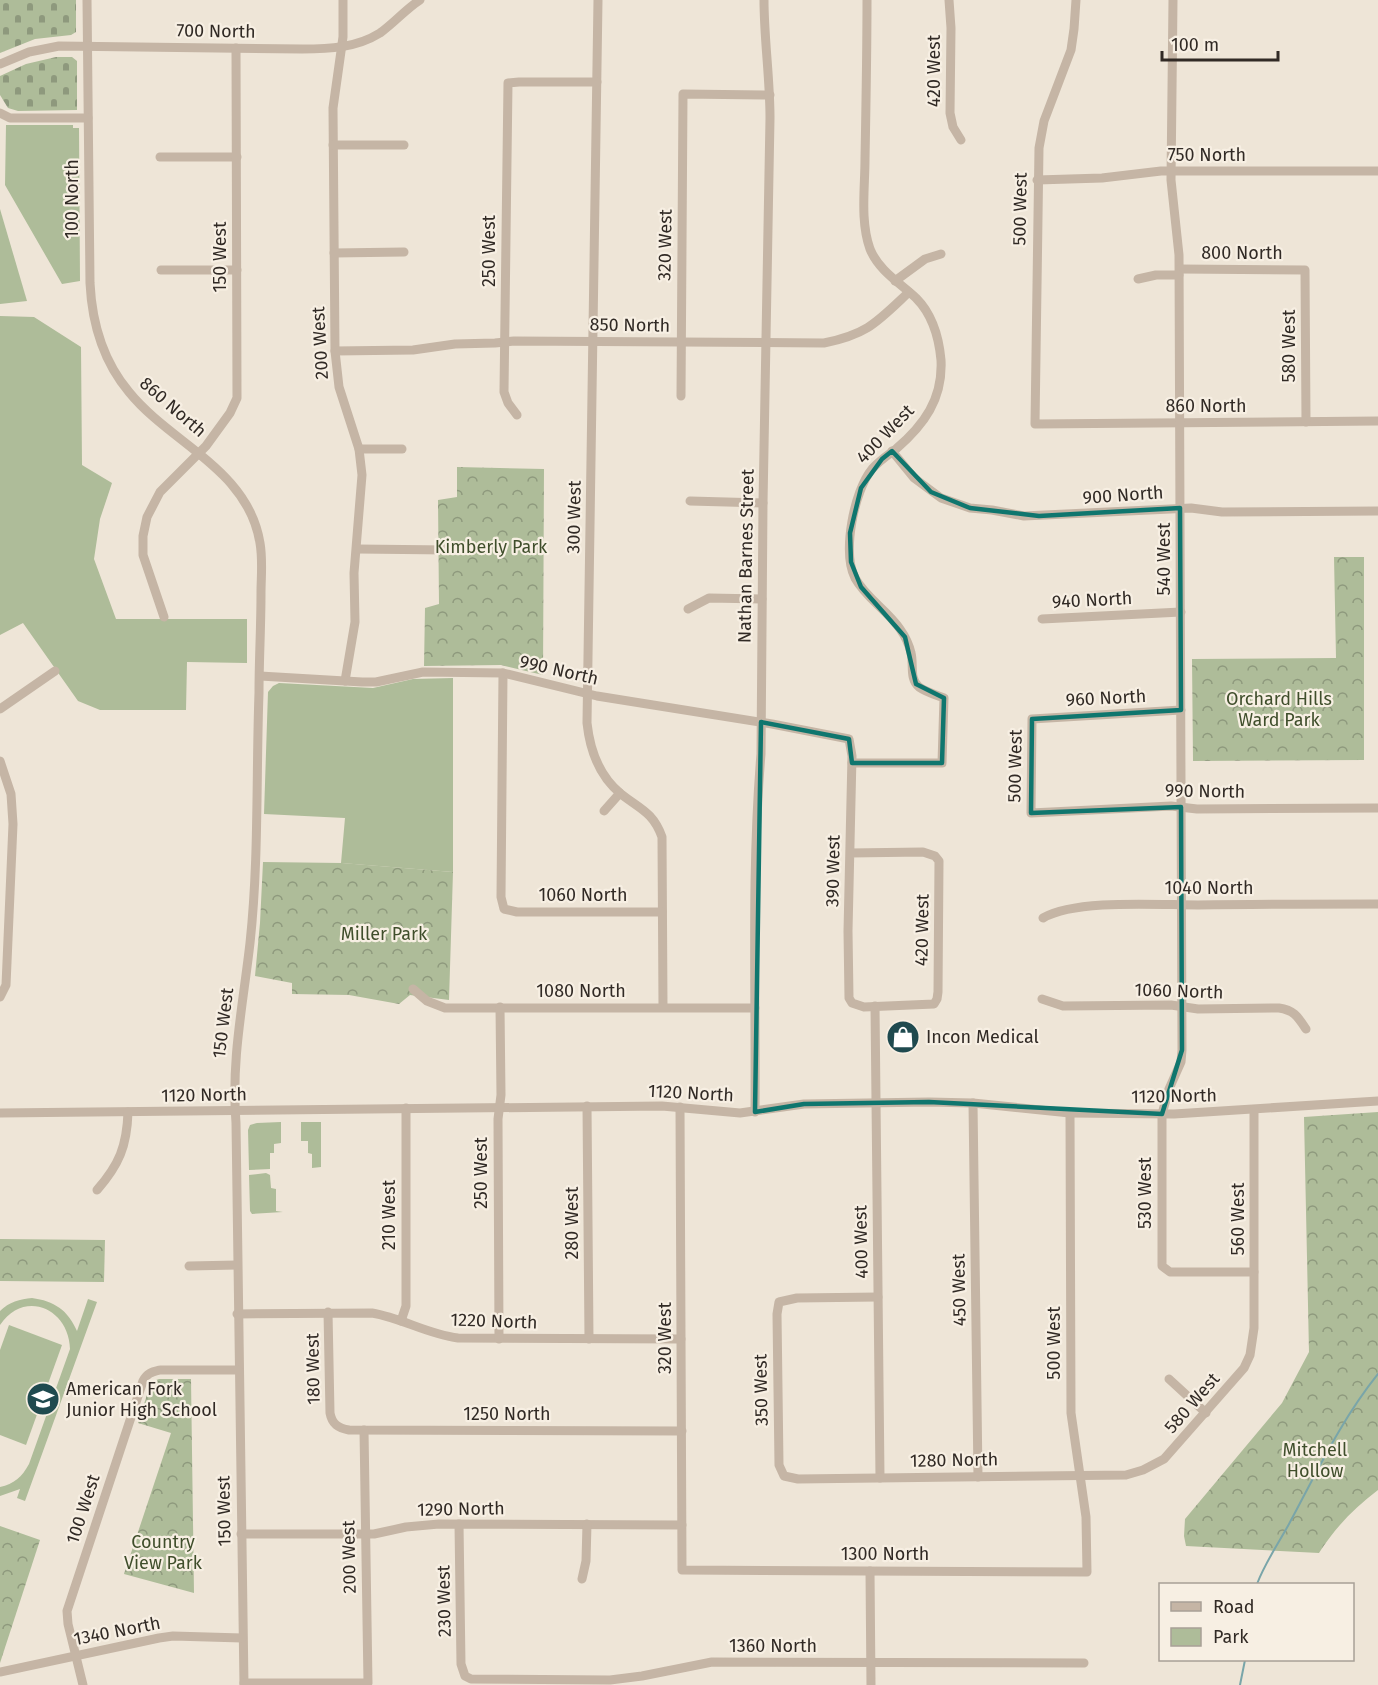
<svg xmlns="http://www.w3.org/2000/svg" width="1378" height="1685" font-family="'Fira Sans',sans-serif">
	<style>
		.green { fill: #aebc99 }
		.forest { fill: url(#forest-crowns) }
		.cemetery { fill: url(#cemetery-stones) }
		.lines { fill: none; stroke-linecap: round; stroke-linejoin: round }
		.stream { stroke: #79a5a9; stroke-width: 2 }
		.minor { stroke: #c5b5a5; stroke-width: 9 }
		.marked { fill: none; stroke: #0f766e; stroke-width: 4.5; stroke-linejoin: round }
		.labels { text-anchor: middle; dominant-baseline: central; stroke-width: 4.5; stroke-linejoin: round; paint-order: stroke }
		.street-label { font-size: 18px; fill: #312a25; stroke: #f7efe3 }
		.park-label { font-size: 18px; fill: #3f4e2b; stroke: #f7efe3 }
		.poi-label { font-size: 18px; fill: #312a25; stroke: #f7efe3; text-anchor: start }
	</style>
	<defs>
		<pattern id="forest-crowns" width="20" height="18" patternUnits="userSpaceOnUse" patternTransform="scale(1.5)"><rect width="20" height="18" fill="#aebc99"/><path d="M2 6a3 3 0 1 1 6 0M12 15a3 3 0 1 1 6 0" fill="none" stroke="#8e997d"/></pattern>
		<pattern id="cemetery-stones" width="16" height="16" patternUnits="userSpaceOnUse" patternTransform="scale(1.5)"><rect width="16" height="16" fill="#aebc99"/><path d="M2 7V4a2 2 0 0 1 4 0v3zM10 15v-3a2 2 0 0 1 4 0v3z" fill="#8e997d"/></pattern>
	</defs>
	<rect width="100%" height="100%" fill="#eee5d7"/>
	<g class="green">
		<path d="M6,125H73V128H79L80,281L62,284L5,185Z"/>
		<path d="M0,209L27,301L0,304Z"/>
		<path d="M0,316L34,317L81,347L82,465L112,483L100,519L94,559L116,619H247V663L187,662L186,710H100L78,701L23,623L0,635Z"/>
		<path d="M453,678V872L341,863L345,818L264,814L268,692L273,686L279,683L373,688L413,679Z"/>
		<path d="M281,1122V1143L274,1144V1153H270V1169L249,1170L248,1130L250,1125L257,1123Z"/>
		<path d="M301,1122H321V1167L312,1168V1154L308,1153V1141H301Z"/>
		<path d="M266,1173L270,1175L271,1188L276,1189V1211L283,1212L252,1214L250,1211L249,1175Z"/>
		<path d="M32,1298C54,1301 68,1310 77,1331L88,1299L97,1302L25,1501L17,1498L20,1489L0,1496V1487C14,1484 22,1477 29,1464L70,1349C69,1308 24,1289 0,1325V1311C9,1302 20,1299 32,1298Z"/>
		<path d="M9,1325L62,1345L26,1445L0,1435V1350Z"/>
	</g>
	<g class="forest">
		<path d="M457,467L544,469L543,675L501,665L424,666L425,608L439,604L438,500L457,497Z"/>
		<path d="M1334,557H1364V760L1193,761L1192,659L1336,658Z"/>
		<path d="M263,862L342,863L453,872L449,1000L410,995L399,1004L349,995L292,994V983L255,976L260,923Z"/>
		<path d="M1378,1112V1490C1354,1508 1335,1528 1319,1553L1186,1546L1184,1536L1185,1519L1282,1403L1309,1352L1304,1117Z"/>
		<path d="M0,1239L105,1240L104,1282L0,1281Z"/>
		<path d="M159,1379H191L194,1593L124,1574L171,1433L138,1423L151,1382Z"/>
		<path d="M0,1526L40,1540L0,1663Z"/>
	</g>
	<g class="cemetery">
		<path d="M0,0H76V32L71,35L35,39L0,53Z"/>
		<path d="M56,57H72L77,61V110L18,111L8,108L0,95V76L26,64Z"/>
	</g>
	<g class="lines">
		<g class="stream">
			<path d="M1257,1584C1265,1563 1278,1544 1289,1524C1317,1472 1341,1420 1378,1374"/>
			<path d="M1240,1685L1245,1660"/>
		</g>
		<g class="minor">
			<path d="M87,0L90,283C92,324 103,361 129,392C171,444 248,469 260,543C263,560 261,577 261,593C261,627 259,660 259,693C256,776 259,860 250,943C243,1005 231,1060 236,1123L244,1685"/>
			<path d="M343,0V37L333,108L335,351L339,387L359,449L362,475L354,573L355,622L345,681"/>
			<path d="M598,0L587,723C590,751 599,776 621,794C640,809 653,812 662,837L663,1007"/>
			<path d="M949,0L951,28L950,113L953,127L961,140"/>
			<path d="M1076,0L1074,29L1071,50L1044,121L1039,148L1035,424L1378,421"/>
			<path d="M1173,0L1171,180L1179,255L1182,1050L1181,1062L1169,1089L1162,1114V1266L1170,1272H1254"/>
			<path d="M0,64L29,52L59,46L302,49C329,49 356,48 380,33C394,23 406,9 420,0"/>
			<path d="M0,113L10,118H88"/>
			<path d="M333,145H404"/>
			<path d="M160,157H237"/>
			<path d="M1037,180L1102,178L1161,171H1378"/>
			<path d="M334,253L404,252"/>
			<path d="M1180,269L1305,270L1306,422"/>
			<path d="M161,270H237"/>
			<path d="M1138,279L1156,275H1179"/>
			<path d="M895,281L925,259L941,254"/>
			<path d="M335,351L413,350L455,344L495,343L514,341L824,343C868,334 877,322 909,292"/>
			<path d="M681,396L683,94L770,95"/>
			<path d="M517,415L508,403L504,392L508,83L519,82H597"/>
			<path d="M359,449H402"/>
			<path d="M892,451L914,478L941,498L970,508L992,510L1024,516L1191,508L1222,512L1378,511"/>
			<path d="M690,501L763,503"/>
			<path d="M357,549L449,550"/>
			<path d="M688,609L709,598L762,599"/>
			<path d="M164,617L143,555V536L147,517L160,492L206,446L230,413L237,398L236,48"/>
			<path d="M1042,619L1181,612"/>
			<path d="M503,673L501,897L504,909L517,912H662"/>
			<path d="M260,676L362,682H376L423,672L503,673L597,696L772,724L849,739L852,756L848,931L849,998L852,1003L864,1007L934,1004L937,999L938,992L939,861L935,856L923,852L850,853"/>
			<path d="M0,709L55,671"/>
			<path d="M1181,710L1032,719L1031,813L1171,806L1197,809L1378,808"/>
			<path d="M0,761L11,794L13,824L6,985L0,997"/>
			<path d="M852,763H942L944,698C936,695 926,692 919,687C909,679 914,664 911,653C909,644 905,636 900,629C887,610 866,598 855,578C842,552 854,491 872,469C879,461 888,455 896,449C924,425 943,399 941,360C939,338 932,314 916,298C900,283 879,271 870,249C860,221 865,188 865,159C866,106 867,53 867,0"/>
			<path d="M604,811L620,793"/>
			<path d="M1043,918C1076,899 1158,905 1198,905C1258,904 1318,904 1378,904"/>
			<path d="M413,989L427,1001L445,1008H755"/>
			<path d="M1042,999L1063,1006L1171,1005L1198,1009L1279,1008C1294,1010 1298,1017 1306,1029"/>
			<path d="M875,1006L880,1478"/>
			<path d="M973,1103L978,1477"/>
			<path d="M587,1106L589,1339"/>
			<path d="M680,1107L682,1570L1087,1572L1086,1517L1071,1413L1070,1113"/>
			<path d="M755,1112C756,993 751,873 761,754L763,503L770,118C770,78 764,39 764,0"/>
			<path d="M0,1113L662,1106L740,1113L804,1104L929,1102L973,1103L1070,1113L1174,1114L1378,1101"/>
			<path d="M97,1190C119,1165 127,1146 128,1112"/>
			<path d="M189,1266L237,1265"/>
			<path d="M878,1297L797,1298L779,1302L777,1314L779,1465L784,1476L798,1479L1126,1475L1143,1470L1164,1459L1244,1368L1250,1355L1254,1328V1110"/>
			<path d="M328,1312L330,1413C332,1424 338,1428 349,1430L682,1431"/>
			<path d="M237,1314L372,1313C402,1318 427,1334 458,1338L681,1339"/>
			<path d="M401,1321L406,1306V1108"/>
			<path d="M499,1339L498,1119L501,1095L500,1007"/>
			<path d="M1169,1379L1206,1413"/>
			<path d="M459,1524L461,1664L465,1676L471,1679L610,1680L642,1676L712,1662L1084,1663"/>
			<path d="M241,1534H374L406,1527L439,1524L682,1525"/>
			<path d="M870,1571L871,1685"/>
			<path d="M582,1579L586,1561L587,1524"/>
			<path d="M0,1672L159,1638L173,1636L242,1638"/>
			<path d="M244,1683H368L364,1430"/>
			<path d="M83,1685L68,1624L67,1611L143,1381C147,1373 152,1372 160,1370H238"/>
		</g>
	</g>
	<path class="marked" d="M892,451L931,492L970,508L1039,516L1180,508L1181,710L1032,719L1031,813L1181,807L1182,1050L1162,1114L929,1102L804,1104L755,1112L761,722L849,739L852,763H942L944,698L916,684L905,637L861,587L851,562L850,533L861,488L882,459Z"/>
	<defs>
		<g id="shop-disc" transform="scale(1.725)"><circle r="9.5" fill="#1f4a4f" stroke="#f7efe3"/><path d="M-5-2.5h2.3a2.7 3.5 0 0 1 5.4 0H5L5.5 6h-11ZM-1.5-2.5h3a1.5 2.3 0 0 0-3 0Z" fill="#fff"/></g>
		<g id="school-disc" transform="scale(1.725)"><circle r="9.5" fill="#1f4a4f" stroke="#f7efe3"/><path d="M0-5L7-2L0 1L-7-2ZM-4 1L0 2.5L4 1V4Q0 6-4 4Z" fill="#fff"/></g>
	</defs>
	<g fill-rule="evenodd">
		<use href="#shop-disc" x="903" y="1037"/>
		<use href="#school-disc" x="43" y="1399"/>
	</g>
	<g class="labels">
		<g class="street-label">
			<text transform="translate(216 31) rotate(1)">700 North</text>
			<text transform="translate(934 71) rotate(-90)">420 West</text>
			<text x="1207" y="155">750 North</text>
			<text transform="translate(72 199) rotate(-90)">100 North</text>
			<text transform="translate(1020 209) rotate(-89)">500 West</text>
			<text transform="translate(665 245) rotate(-89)">320 West</text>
			<text transform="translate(489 251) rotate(-90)">250 West</text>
			<text x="1242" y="253">800 North</text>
			<text transform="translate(220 257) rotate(-90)">150 West</text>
			<text transform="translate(630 325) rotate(1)">850 North</text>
			<text transform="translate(320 343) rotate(-93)">200 West</text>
			<text transform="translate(1289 346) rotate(-90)">580 West</text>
			<text x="1206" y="406">860 North</text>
			<text transform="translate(173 407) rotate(41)">860 North</text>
			<text transform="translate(885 434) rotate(-46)">400 West</text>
			<text transform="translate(1123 495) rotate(-4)">900 North</text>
			<text transform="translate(574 517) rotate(-89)">300 West</text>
			<text transform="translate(746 556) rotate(-89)">Nathan Barnes Street</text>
			<text transform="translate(1164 559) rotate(-90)">540 West</text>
			<text transform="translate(1092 600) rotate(-3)">940 North</text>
			<text transform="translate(559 670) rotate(13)">990 North</text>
			<text transform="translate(1106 698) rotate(-3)">960 North</text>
			<text transform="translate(1015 766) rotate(-89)">500 West</text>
			<text transform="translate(1205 791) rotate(1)">990 North</text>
			<text transform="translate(833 871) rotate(-89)">390 West</text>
			<text x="1209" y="888">1040 North</text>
			<text x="583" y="895">1060 North</text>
			<text transform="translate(922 930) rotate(-89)">420 West</text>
			<text x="581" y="991">1080 North</text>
			<text transform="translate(1179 991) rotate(2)">1060 North</text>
			<text transform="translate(223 1023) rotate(-83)">150 West</text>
			<text transform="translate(691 1093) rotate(3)">1120 North</text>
			<text transform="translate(204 1095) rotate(-1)">1120 North</text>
			<text transform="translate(1174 1096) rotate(-1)">1120 North</text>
			<text transform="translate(481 1173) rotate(-90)">250 West</text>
			<text transform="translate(1145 1193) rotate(-90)">530 West</text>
			<text transform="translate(389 1215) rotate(-90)">210 West</text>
			<text transform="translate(1238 1219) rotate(-90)">560 West</text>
			<text transform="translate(572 1223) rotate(-90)">280 West</text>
			<text transform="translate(861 1242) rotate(-91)">400 West</text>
			<text transform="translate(959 1290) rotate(-91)">450 West</text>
			<text transform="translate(494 1321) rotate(2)">1220 North</text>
			<text transform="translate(665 1338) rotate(-90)">320 West</text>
			<text transform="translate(1054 1343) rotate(-90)">500 West</text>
			<text transform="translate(313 1369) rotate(-91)">180 West</text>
			<text transform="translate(761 1390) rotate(-91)">350 West</text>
			<text transform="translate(1192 1403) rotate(-49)">580 West</text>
			<text x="507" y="1414">1250 North</text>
			<text transform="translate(954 1460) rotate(-1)">1280 North</text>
			<text transform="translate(83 1509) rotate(-72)">100 West</text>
			<text transform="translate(461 1509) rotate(-1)">1290 North</text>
			<text transform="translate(224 1511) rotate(-91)">150 West</text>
			<text x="885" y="1554">1300 North</text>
			<text transform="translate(349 1557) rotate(-91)">200 West</text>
			<text transform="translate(444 1601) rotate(-91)">230 West</text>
			<text transform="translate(117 1631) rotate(-11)">1340 North</text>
			<text x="773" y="1646">1360 North</text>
		</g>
		<g class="park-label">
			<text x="491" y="547">Kimberly Park</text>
			<text x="1279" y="699">Orchard Hills<tspan x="1279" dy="21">Ward Park</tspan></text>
			<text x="384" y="934">Miller Park</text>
			<text x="1315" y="1450">Mitchell<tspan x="1315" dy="21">Hollow</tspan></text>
			<text x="163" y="1542">Country<tspan x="163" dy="21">View Park</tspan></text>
		</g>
		<g class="poi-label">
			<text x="926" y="1037">Incon Medical</text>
			<text x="66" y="1389">American Fork<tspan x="66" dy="21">Junior High School</tspan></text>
		</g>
	</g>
	<rect x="1159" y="1583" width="195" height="78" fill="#f7efe3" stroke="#a8a097" stroke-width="1.5"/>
	<rect x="1171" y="1602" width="30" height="9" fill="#c5b5a5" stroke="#a8a097" stroke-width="1.5"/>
	<text x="1213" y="1613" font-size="18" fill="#312a25">Road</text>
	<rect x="1171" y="1628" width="30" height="18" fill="#aebc99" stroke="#a8a097" stroke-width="1.5"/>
	<text x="1213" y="1643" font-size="18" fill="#312a25">Park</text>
	<path d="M1162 51v9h116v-9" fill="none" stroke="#312a25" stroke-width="3"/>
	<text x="1171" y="51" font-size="18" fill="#312a25" stroke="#f7efe3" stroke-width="4.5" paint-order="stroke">100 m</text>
</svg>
